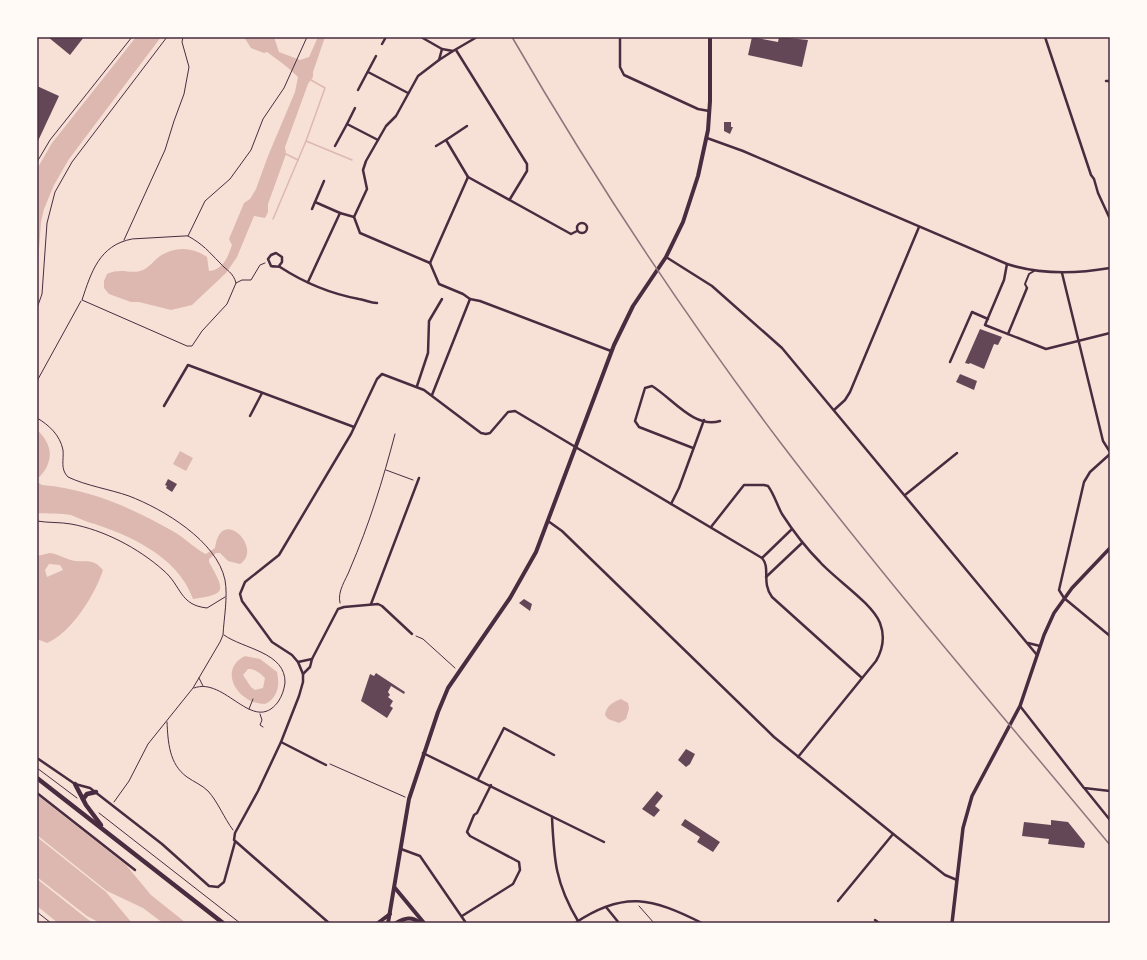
<svg xmlns="http://www.w3.org/2000/svg" width="1147" height="960" font-family="Rubik,sans-serif">
	<style>
		.water { fill: #dcb8b0; fill-rule: evenodd }
		.lines { fill: none; stroke-linecap: round; stroke-linejoin: round }
		.stream { stroke: #dcb8b0; stroke-width: 1.5 }
		.building { fill: #644757 }
		.path { stroke: #4a2c40; stroke-width: 1 }
		.pedestrian { stroke: #4a2c40; stroke-width: 2 }
		.minor { stroke: #4a2c40; stroke-width: 2.5 }
		.tertiary { stroke: #4a2c40; stroke-width: 3.5 }
		.secondary { stroke: #4a2c40; stroke-width: 4 }
		.trunk { stroke: #4a2c40; stroke-width: 4.5 }
		.rail { stroke: #8f747c; stroke-width: 1.5 }
		.neatline { fill: none; stroke: #4a2c40; stroke-width: 1.5 }
	</style>
	<rect width="100%" height="100%" fill="#f7e1d7"/>
	<g class="water">
		<path d="M136,37H161L69,159L54,185L44,209L41,222L37,277V169L52,143Z"/>
		<path d="M244,37H274L279,52L300,60L309,57L318,37H325L313,72V77L308,84L285,147L286,154L268,204V212L265,218L254,216L237,257L226,273L192,305L171,310L139,302H131L109,294L104,288V281L107,274C122,267 131,275 143,270C150,267 154,260 160,256C175,246 193,247 207,257L209,271C223,270 228,257 232,245L229,239L244,203L250,199L256,189L268,156L295,92L298,77C288,67 278,60 267,52L264,53L251,48Z"/>
		<path d="M37,430C54,445 54,464 37,479Z"/>
		<path d="M180,451L193,458L186,471L173,464Z"/>
		<path d="M37,482L42,485C91,489 134,509 176,533C184,538 200,552 206,554L215,548C221,504 264,549 240,564L228,561L220,553H216L209,559V562C226,592 226,594 193,599C178,556 128,534 88,522C82,520 76,517 71,515C61,513 47,514 37,513Z"/>
		<path d="M50,553C58,554 64,558 71,560C85,564 91,556 103,570C95,595 71,633 47,643L37,639V556ZM49,564L60,565L63,570L47,577L45,570Z"/>
		<path d="M245,656L260,659L277,672C280,685 278,698 265,704C238,704 217,670 245,656ZM248,669C256,669 260,673 265,678L263,688L255,690L251,687L243,675Z"/>
		<path d="M621,699L628,703L629,709L626,719L619,723L608,719L605,715C606,706 613,702 621,699Z"/>
		<path d="M37,795L126,865L151,895L186,923H163L143,908L107,891L37,835Z"/>
		<path d="M37,837L106,892L132,923H100L87,916L37,877Z"/>
		<path d="M37,879L86,918L93,923H58L37,906Z"/>
	</g>
	<g class="lines">
		<g class="stream">
			<path d="M306,141L352,160"/>
			<path d="M286,154L298,160"/>
			<path d="M273,219L306,141L325,88L311,80"/>
		</g>
	</g>
	<g class="building">
		<path d="M48,37H84L70,55Z"/>
		<path d="M752,37L778,42L779,37L808,40L802,67L748,55Z"/>
		<path d="M37,86L59,96L38,141H37Z"/>
		<path d="M724,122H731V127H733L730,134L724,131Z"/>
		<path d="M980,329L1002,337L998,345L994,344L984,369L970,363L969,364L965,363Z"/>
		<path d="M960,374L977,381L974,390L956,382Z"/>
		<path d="M168,479L177,484L172,492L166,488L167,486L165,485Z"/>
		<path d="M524,599L532,604L530,611L519,603Z"/>
		<path d="M376,673L405,692L404,694L391,686L388,692L390,695L388,697L393,701L390,706L393,708L387,718L361,701L370,674L374,676Z"/>
		<path d="M686,749L695,754L690,764L686,767L678,760Z"/>
		<path d="M657,791L663,796L655,806L660,810L654,817L642,809Z"/>
		<path d="M685,819L720,842L713,852L697,842L700,837L681,825Z"/>
		<path d="M1051,820L1068,822L1085,843L1084,848L1048,844L1049,839L1022,836L1024,822L1051,825Z"/>
	</g>
	<g class="lines">
		<g class="path">
			<path d="M37,162L50,140L132,37"/>
			<path d="M188,236C204,245 208,251 220,263C227,271 233,272 236,283L227,304L202,331L192,346H187L82,300C91,273 99,245 132,239Z"/>
			<path d="M188,236L205,201L230,179L251,150L263,119L284,88L307,37"/>
			<path d="M124,240L165,150L174,121L184,94L189,67L182,42L183,37"/>
			<path d="M236,283L242,280H251L260,265L265,263"/>
			<path d="M37,308L42,294L47,223L55,192L72,162L167,37"/>
			<path d="M37,381L81,301"/>
			<path d="M37,418C49,425 60,435 63,450C64,460 60,469 68,477C87,486 109,489 129,496C163,509 217,541 225,580C228,597 224,617 223,635L220,642L193,688L148,744L129,781L114,802"/>
			<path d="M386,470L413,480"/>
			<path d="M37,521C48,523 60,522 71,524C104,530 138,548 163,570C182,586 179,605 207,608L225,597"/>
			<path d="M340,603C337,591 346,580 350,569C369,525 383,480 395,434"/>
			<path d="M416,636L423,639L455,668"/>
			<path d="M199,678L203,686"/>
			<path d="M194,688C225,676 253,735 278,702C282,696 284,690 285,683C286,652 243,649 224,635"/>
			<path d="M249,709L253,699"/>
			<path d="M260,714L262,720L260,725L263,727"/>
			<path d="M167,722C168,742 169,764 187,777C194,782 202,785 208,791C218,802 224,818 233,830"/>
			<path d="M330,764L405,797"/>
			<path d="M37,768L77,798"/>
			<path d="M99,813L240,923"/>
			<path d="M639,906L654,923"/>
			<path d="M37,912L51,923"/>
		</g>
		<path class="pedestrian" d="M1027,288L1025,284L1029,274L1034,271"/>
		<g class="minor">
			<path d="M421,37L442,49"/>
			<path d="M620,37V67L624,75L698,109L709,111"/>
			<path d="M1045,37L1091,175L1094,179L1098,193L1110,219"/>
			<path d="M382,44L386,37"/>
			<path d="M456,50L527,164V171L510,199"/>
			<path d="M439,60L453,51"/>
			<path d="M368,72L408,93"/>
			<path d="M1106,81H1110"/>
			<path d="M358,90L376,56"/>
			<path d="M347,124L355,108"/>
			<path d="M467,126L446,140L468,177"/>
			<path d="M707,138L743,151L1007,264C1041,275 1075,274 1110,268"/>
			<path d="M335,146L347,124L378,140"/>
			<path d="M436,146L446,140"/>
			<path d="M468,177L571,234L577,231"/>
			<path d="M324,181L315,202L340,213"/>
			<path d="M312,209L315,202"/>
			<circle cx="582" cy="228" r="5"/>
			<path d="M666,257L712,286L782,348L1037,655"/>
			<path d="M430,263L360,233L354,217L367,189L363,170L366,161L386,126L396,116L418,76L439,60L442,49L453,51L477,37"/>
			<path d="M430,263L439,284L463,294L470,299L432,395"/>
			<path d="M430,263L468,177"/>
			<path d="M1007,264L1004,280L985,325L1046,349L1110,333"/>
			<path d="M279,266L282,262V257L276,253L271,255L268,259L271,266C274,267 278,266 280,267C303,282 332,294 359,299C366,300 370,303 377,303"/>
			<path d="M1062,273L1103,441L1110,452"/>
			<path d="M308,282L340,213L354,217"/>
			<path d="M470,299L480,301L611,351"/>
			<path d="M1008,334L1027,288"/>
			<path d="M950,362L972,312L988,319"/>
			<path d="M417,386L428,353L429,321L442,299"/>
			<path d="M164,406L188,365L354,427"/>
			<path d="M834,410L845,400L850,392L919,227"/>
			<path d="M250,416L262,393"/>
			<path d="M693,448L639,427L635,421L645,388L652,386C672,398 694,429 720,421"/>
			<path d="M1110,454L1090,472L1084,482L1059,590L1064,598L1110,636"/>
			<path d="M905,495L957,453"/>
			<path d="M671,504L679,488L704,420"/>
			<path d="M548,521L562,531L774,737L897,837L945,875L957,880"/>
			<path d="M711,527L744,485H764L768,486C774,494 777,505 782,514C793,531 805,547 820,562C835,579 872,603 880,623C885,636 883,649 876,661L798,757"/>
			<path d="M762,558L792,529"/>
			<path d="M766,577L802,543"/>
			<path d="M371,604L419,478"/>
			<path d="M1028,643L1040,646"/>
			<path d="M312,659L338,609L344,607L378,604L382,606L412,634"/>
			<path d="M298,662L312,659L310,667L303,674"/>
			<path d="M1020,706L1084,788L1110,791"/>
			<path d="M281,742L326,765"/>
			<path d="M423,753L604,842"/>
			<path d="M37,758L75,784L90,788L162,844L209,886L218,887L224,882L235,842"/>
			<path d="M478,779L504,728L554,755"/>
			<path d="M1085,789L1110,820"/>
			<path d="M37,793L135,870"/>
			<path d="M552,817C554,859 555,883 578,921"/>
			<path d="M401,849L420,856L466,923"/>
			<path d="M838,901L893,834"/>
			<path d="M606,907L619,923"/>
			<path d="M462,916L513,884L520,870L519,862L470,836L467,832L474,815L477,813L491,785"/>
			<path d="M875,920L879,923"/>
			<path d="M329,923L234,840L235,833L258,791L281,742L299,696L303,682V674L298,662L292,655L272,642L242,601L240,594L245,582L279,555L351,434L377,379L382,374L424,390L481,433L486,434L490,433L508,412L515,411L762,558C771,568 761,582 772,597L862,678"/>
			<path d="M575,923C624,890 652,898 702,923"/>
		</g>
		<path class="tertiary" d="M952,923L963,828L972,796L1020,706L1044,635L1054,613L1072,588L1110,548"/>
		<g class="secondary">
			<path d="M395,888L424,923"/>
			<path d="M378,923L390,914"/>
			<path d="M388,923L409,799L438,712L448,688L510,598L536,552L614,345L633,306L666,257L683,222L698,176L708,130L710,101V37"/>
			<path d="M396,923C405,918 412,916 420,923"/>
		</g>
		<g class="trunk">
			<path d="M37,778L223,923"/>
			<path d="M75,784L86,805L101,825"/>
			<path d="M83,799L87,794L96,792"/>
		</g>
		<path class="rail" d="M512,37C593,177 682,312 780,442C885,580 999,711 1110,845"/>
	</g>
	<rect width="1147" height="960" fill="none" stroke="#fffaf5" stroke-width="76"/>
	<rect x="38" y="38" width="1071" height="884" class="neatline"/>
</svg>
